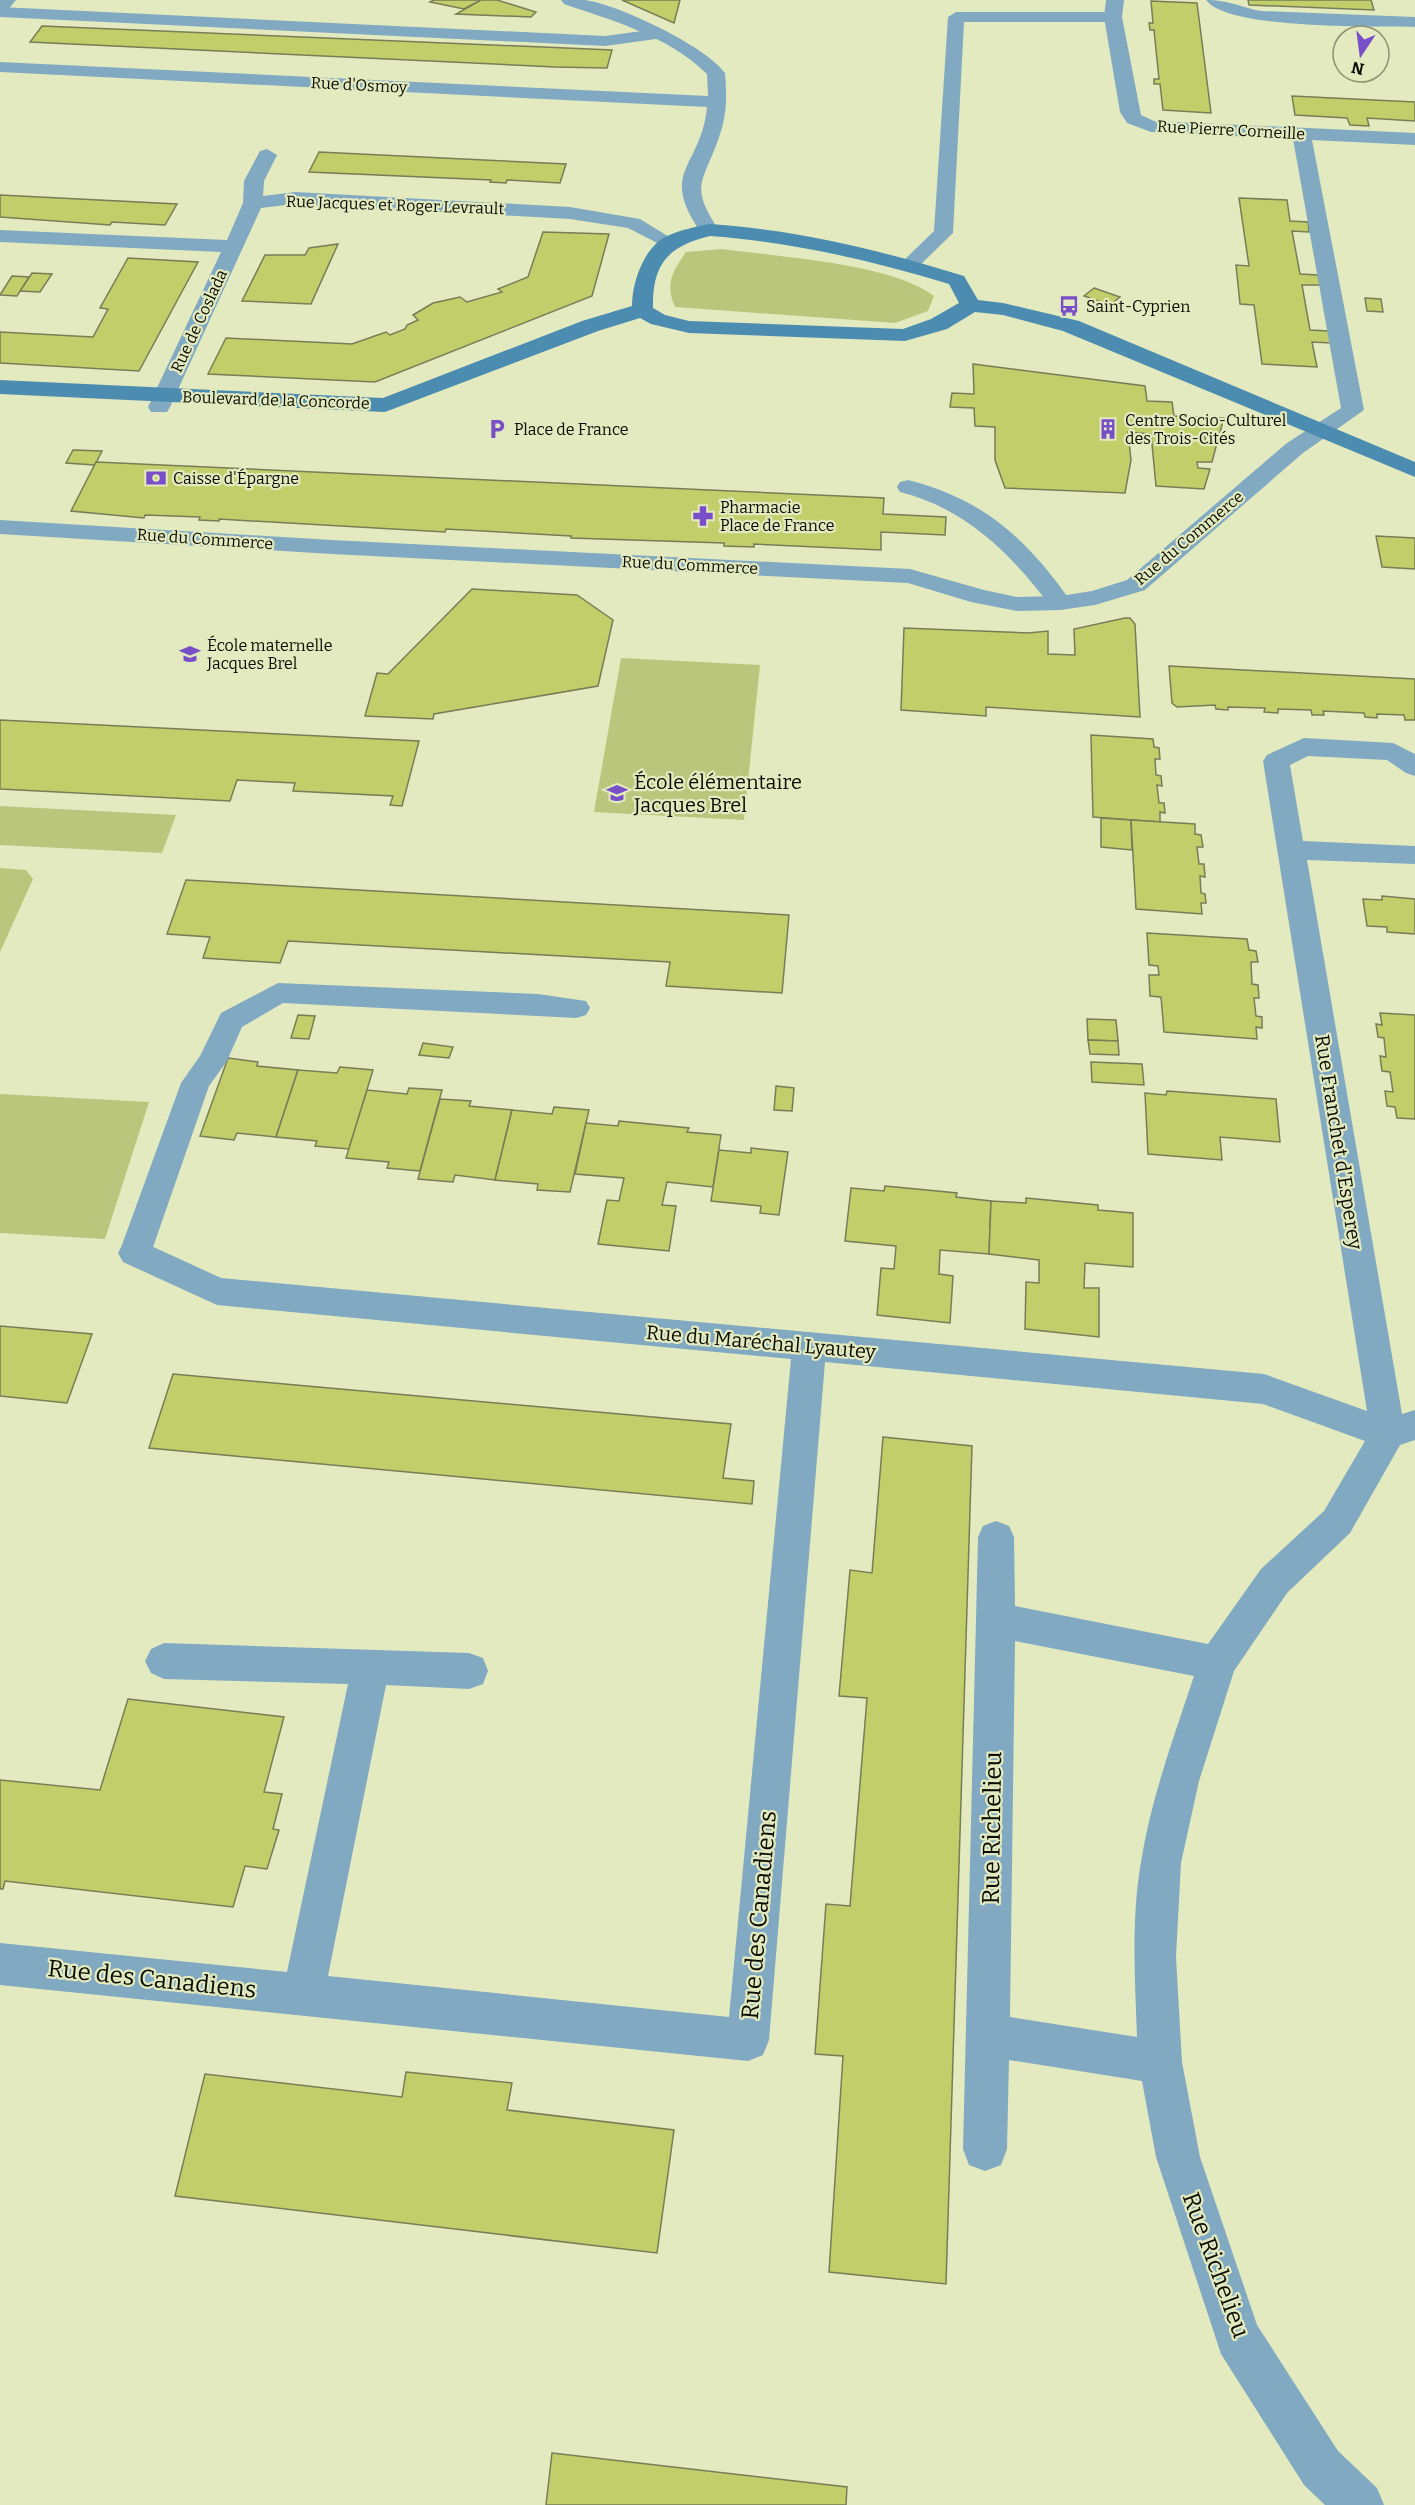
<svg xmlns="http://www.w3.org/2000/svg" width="1415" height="2505" font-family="Bitter,serif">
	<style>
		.green { fill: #bbc67d }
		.building { fill: #c2ce6a; stroke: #777d56; stroke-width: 1.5 }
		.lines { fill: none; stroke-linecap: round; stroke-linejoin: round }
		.lane { fill: #81aac2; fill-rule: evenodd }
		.street { fill: #81aac2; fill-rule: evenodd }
		.secondary { fill: #4c8cb0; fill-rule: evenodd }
		.labels { text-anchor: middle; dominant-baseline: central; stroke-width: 4.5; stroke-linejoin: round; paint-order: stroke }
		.far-street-label { font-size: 16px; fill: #0b0d02; stroke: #e3eabf }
		.far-poi-label { font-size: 16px; fill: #0b0d02; stroke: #e3eabf; text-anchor: start }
		.poi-label { font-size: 20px; fill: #0b0d02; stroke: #e3eabf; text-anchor: start }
		.street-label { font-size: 20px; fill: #0b0d02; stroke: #e3eabf }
		.near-street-label { font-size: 24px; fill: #0b0d02; stroke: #e3eabf }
	</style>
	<rect width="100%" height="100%" fill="#e3eabf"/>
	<g class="green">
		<path d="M722,249C778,257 891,263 934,296L928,311L895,323L675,307C665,284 672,272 686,252Z"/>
		<path d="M621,658L760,665L744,820L594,812Z"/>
		<path d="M0,806L176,815L162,853L0,845Z"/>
		<path d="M0,868L26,870L33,879L0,952Z"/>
		<path d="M0,1094L149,1102L105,1239L0,1233Z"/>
	</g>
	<g class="building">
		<path d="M434,0H481L464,9L430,2Z"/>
		<path d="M481,0H497L536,12L531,17L456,14Z"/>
		<path d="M622,0H680L674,23Z"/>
		<path d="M1248,0H1371L1374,10L1249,5Z"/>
		<path d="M1151,1L1197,3L1211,113L1163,110L1160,84H1154V79H1159L1154,30H1150L1149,23H1153Z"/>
		<path d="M42,26L612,50L607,68L555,67L30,42Z"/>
		<path d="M1292,96L1415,102V121L1367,118L1369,126L1350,125L1347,118L1295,115Z"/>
		<path d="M319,152L566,164L560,183L507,180L506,183L490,182L491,180L309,172Z"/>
		<path d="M0,195L177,204L165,225L112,222L110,225L0,217Z"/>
		<path d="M1239,198L1287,200L1290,221L1308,222L1309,232L1292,231L1300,274L1318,275L1320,285H1302L1310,330L1329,331L1331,343L1312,342L1317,367L1262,364L1254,305L1240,304L1236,265L1249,266Z"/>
		<path d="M543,232L609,234L592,296L375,382L208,374L226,338L352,344L386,332L390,335L405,329L407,325L418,320L413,315L433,303L460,297L467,302L502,292L498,289L528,277Z"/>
		<path d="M338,244L311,304L242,301L265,255H305L309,248Z"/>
		<path d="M128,258L198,262L139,371L0,363V332L93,337L108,309L100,308Z"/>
		<path d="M32,273L52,274L40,292L20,291Z"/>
		<path d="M12,276L29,277L17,296L0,295Z"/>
		<path d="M1094,288L1120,297L1110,305L1084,296Z"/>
		<path d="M1365,298L1381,299L1383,312L1367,311Z"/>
		<path d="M973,364L1145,386L1147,401L1172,402L1174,416L1224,418L1219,436H1205L1206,443H1217L1212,462H1197L1198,468L1210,469L1204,489L1156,486L1151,434L1128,432L1131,460L1125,493L1005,488L995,460V427L975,426L974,408L950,407L952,393L974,394Z"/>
		<path d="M73,450L102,451L95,465L66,463Z"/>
		<path d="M96,462L884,498L883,514L946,517L945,535L881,532V550L754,544V547L724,546V543L571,538V536L446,529L445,532L219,519V521L199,520L200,517L145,515L144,518L71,511Z"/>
		<path d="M1376,536L1415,538V569L1382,567Z"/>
		<path d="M472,589L577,595L613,620L598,686L434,714L433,719L365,716L377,673L388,674Z"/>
		<path d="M1125,618H1130L1135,624L1140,717L986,707V716L901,710L904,628L1028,633L1048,631V654L1075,655L1074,629Z"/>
		<path d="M1169,666L1415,679V720H1405L1404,715L1377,714V718L1365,717L1364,713L1323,711L1324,715H1312L1311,710L1278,709V713L1264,712L1265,708L1228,707V710L1216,709L1215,705L1177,707L1172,703Z"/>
		<path d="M0,720L419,741L402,806L390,805L393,796L293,791L295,783L237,780L230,801L0,789Z"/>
		<path d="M1091,735L1153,739L1154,747L1159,748L1160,759H1155L1156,775L1161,776L1162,786L1157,785L1159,803H1164L1165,813L1160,812V822L1093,817Z"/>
		<path d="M1101,818L1131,820L1132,850L1101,847Z"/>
		<path d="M1131,820L1195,824V834L1201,835L1203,847H1197L1199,864H1204L1205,877L1200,876L1201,893L1205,894L1206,903H1201L1202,914L1136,909Z"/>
		<path d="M186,880L789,915L782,993L666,986L670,962L288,941L280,963L203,958L210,937L167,934Z"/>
		<path d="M1382,896L1415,899V934L1387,932V927L1367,926L1363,899L1382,900Z"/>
		<path d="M1147,933L1247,939L1249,950L1256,951L1258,962H1251L1252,984L1258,985L1259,998H1254L1256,1016L1262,1017V1028L1256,1027L1257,1039L1164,1032L1161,997L1150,996L1149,975H1159L1158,966L1149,965Z"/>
		<path d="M1380,1013L1415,1015V1119L1397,1118L1395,1107L1387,1106L1385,1091L1393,1092L1390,1072L1382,1071L1380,1056L1386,1057L1384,1038L1378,1037L1376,1024L1382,1025Z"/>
		<path d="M298,1015L315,1016L309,1039L291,1038Z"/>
		<path d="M1087,1019L1116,1020L1118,1041L1088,1040Z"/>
		<path d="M1088,1040L1118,1041L1119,1055L1090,1054Z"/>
		<path d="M423,1043L453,1047L449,1058L419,1055Z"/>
		<path d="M228,1058L258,1062L257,1066L298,1070L276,1137L237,1133L234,1140L200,1136Z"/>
		<path d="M1091,1062L1142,1064L1144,1085L1092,1082Z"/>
		<path d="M340,1067L373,1070L349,1149L315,1146L317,1141L276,1137L298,1070L337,1073Z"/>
		<path d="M776,1086L794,1088L792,1111L774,1110Z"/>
		<path d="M409,1088L442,1090L420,1171L387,1168L389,1162L346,1158L367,1090L407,1094Z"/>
		<path d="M1167,1091L1276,1099L1280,1142L1220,1137L1222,1160L1148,1154L1145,1093L1166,1095Z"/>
		<path d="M440,1099L471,1101L469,1106L512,1110L495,1180L455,1175L453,1182L418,1179Z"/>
		<path d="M554,1107L589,1110L570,1192L537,1190L538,1184L495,1180L512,1110L552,1114Z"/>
		<path d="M619,1121L689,1128L687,1132L721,1135L713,1187L667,1182L662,1205L676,1206L669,1251L598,1244L607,1200L619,1201L624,1178L575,1174L586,1123L618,1126Z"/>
		<path d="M751,1148L788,1152L779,1215L760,1213L761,1206L711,1201L719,1150L751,1153Z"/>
		<path d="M885,1186L957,1193L956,1197L991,1201L989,1254L940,1250L939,1274L953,1276L950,1323L877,1315L881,1268L894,1269L896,1246L845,1241L851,1188L884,1191Z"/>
		<path d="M1026,1198L1098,1205V1210L1133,1213V1267L1085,1263L1084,1288H1099V1337L1025,1329L1026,1282L1039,1283V1260L989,1254L991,1201L1026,1203Z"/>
		<path d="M0,1326L92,1334L67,1403L0,1396Z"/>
		<path d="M173,1374L731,1424L723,1478L754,1481L752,1504L149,1448Z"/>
		<path d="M883,1437L972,1446L946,2284L829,2272L843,2056L815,2054L826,1904L850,1906L867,1698L839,1696L850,1570L872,1573Z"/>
		<path d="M128,1699L284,1717L264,1792L282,1794L273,1829L279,1830L267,1869L245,1866L233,1907L5,1881L3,1889H0V1780L100,1790Z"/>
		<path d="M406,2072L512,2083L507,2110L674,2130L657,2253L175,2196L205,2074L402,2097Z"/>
		<path d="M552,2453L847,2487L846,2505H546Z"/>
	</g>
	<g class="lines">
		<g class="lane">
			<path d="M0,7L605,36L656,29L664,34L656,39L605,46L0,17Z"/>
			<path d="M956,12H1113L1121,17L1113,22H964L953,233L916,269L909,271L899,265L934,231L948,17Z"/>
			<path d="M908,480C984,499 1028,540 1072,603L1068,608H1052C1011,554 967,509 900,492L897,487L900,482Z"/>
			<path d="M278,983L538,994L586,1001L590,1008L586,1015L576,1018L283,1003L242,1027L227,1061L209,1086L151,1253L146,1262L135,1266L124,1262L119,1253L181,1083L200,1056L221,1013Z"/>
		</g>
		<g class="street">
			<path d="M0,0H16L6,12L0,13Z"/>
			<path d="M561,0C569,0 577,0 585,0C617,4 706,46 725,73C727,95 727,116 719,137C704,182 688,185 719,230L716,234H702C657,170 701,169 707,107L0,72V62L708,96L707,74C669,36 613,21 564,4Z"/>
			<path d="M1106,0H1124L1122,17L1141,115L1154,121L1415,133V145L1312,140L1364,410L1303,453L1145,590L1095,605L1060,610L1017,611L971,602L908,583L332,554L0,534V520L332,540L910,569L984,590L1017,597L1060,596L1092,591L1127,580L1287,443L1341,408L1293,139L1151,132L1127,123L1120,112L1104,17Z"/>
			<path d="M1206,0C1230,0 1239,7 1261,11L1415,17V27C1375,26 1228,30 1206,0Z"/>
			<path d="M267,149L277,155L264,181L263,196L295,192L570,207L640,219L679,243L676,247L669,249L628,228L570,219L295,204L261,208L170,407L167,412H151L148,407L221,252L0,242V230L227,240L243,203L244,181L260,151Z"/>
			<path d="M1304,738L1393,743L1415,754V776L1406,773L1387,760L1308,756L1290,765L1303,841L1415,846V864L1307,860L1402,1414L1415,1410V1440L1400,1445L1350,1533L1287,1593L1234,1671L1199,1781L1181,1863L1176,1957L1182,2062L1200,2157L1257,2325L1338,2451L1377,2488L1384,2505H1325L1304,2485L1221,2354L1156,2157L1142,2081L1009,2060L1007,2149L1001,2165L985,2171L969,2165L963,2149L978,1537L983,1526L996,1521L1009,1526L1014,1537L1015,1606L1208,1644L1261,1569L1324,1511L1365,1441L1263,1404L825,1362L769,2040L763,2055L748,2061L0,1985V1943L287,1972L348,1684L164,1679L151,1673L145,1661L151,1649L164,1643L469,1653L483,1658L488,1671L483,1684L469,1689L386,1685L328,1976L729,2017L791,1359L217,1305L123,1262L118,1253L123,1244L135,1240L147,1244L221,1278L1264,1374L1367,1411L1263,761L1267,755ZM1015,1641L1194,1676C1174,1737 1151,1798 1141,1862C1131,1919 1135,1979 1137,2037L1010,2017Z"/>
		</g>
		<path class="secondary" d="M709,224C797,230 880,250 964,276L978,300L1003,303L1079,321L1415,462V477L1063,331L1003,315L975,312L947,329L905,341L689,333L651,324L640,318L598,331L385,412L0,394V380L383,398L582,321L632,306C632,282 644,247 667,236C680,230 695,227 709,224ZM710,236C792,242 870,260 949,284L959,303L931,319L903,329L689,321L665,315L653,308C652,263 669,246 710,236Z"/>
	</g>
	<defs>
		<g id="bus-bare" transform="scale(1.62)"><path d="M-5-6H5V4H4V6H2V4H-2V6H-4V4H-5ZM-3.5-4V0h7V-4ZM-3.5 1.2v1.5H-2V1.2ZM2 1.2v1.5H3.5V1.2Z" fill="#784fc8" stroke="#e3eabf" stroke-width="2.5" paint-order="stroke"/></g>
		<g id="parking-bare" transform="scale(1.62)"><path d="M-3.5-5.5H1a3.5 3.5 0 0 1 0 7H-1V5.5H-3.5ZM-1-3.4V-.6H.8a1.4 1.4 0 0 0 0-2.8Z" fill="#784fc8" stroke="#e3eabf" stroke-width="2.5" paint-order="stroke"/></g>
		<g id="building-bare" transform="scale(1.62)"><path d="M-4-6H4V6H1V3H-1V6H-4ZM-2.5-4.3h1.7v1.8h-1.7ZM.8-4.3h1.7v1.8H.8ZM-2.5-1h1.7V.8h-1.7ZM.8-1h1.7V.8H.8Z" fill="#784fc8" stroke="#e3eabf" stroke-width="2.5" paint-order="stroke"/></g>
		<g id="bank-bare" transform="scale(1.62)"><path d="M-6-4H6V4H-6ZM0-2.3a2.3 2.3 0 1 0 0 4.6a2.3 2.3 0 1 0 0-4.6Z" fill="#784fc8" stroke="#e3eabf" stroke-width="2.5" paint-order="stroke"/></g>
		<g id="pharmacy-bare" transform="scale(1.62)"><path d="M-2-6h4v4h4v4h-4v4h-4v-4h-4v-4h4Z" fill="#784fc8" stroke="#e3eabf" stroke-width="2.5" paint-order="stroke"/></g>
		<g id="school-bare" transform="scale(1.62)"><path d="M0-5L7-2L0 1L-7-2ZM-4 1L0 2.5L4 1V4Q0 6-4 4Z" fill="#784fc8" stroke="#e3eabf" stroke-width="2.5" paint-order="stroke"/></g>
	</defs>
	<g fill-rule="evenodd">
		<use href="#bus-bare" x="1069" y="306"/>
		<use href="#parking-bare" x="497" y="429"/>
		<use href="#building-bare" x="1108" y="429"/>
		<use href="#bank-bare" x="156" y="478"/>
		<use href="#pharmacy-bare" x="703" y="516"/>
		<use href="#school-bare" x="190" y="654"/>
		<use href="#school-bare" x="617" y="793"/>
	</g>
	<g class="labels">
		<g class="far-street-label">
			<text transform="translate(359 85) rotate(3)">Rue d'Osmoy</text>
			<text transform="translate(1231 130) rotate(3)">Rue Pierre Corneille</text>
			<text transform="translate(395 205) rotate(2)">Rue Jacques et Roger Levrault</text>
			<text transform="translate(199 321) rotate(-65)">Rue de Coslada</text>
			<text transform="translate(276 400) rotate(2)">Boulevard de la Concorde</text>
			<text transform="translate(1189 538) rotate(-40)">Rue du Commerce</text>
			<text transform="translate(205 539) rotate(4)">Rue du Commerce</text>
			<text transform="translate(690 565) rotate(3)">Rue du Commerce</text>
		</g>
		<g class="far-poi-label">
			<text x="1086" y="306">Saint-Cyprien</text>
			<text x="1125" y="420">Centre Socio-Culturel<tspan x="1125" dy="18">des Trois-Cités</tspan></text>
			<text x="514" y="429">Place de France</text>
			<text x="173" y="478">Caisse d'Épargne</text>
			<text x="720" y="507">Pharmacie<tspan x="720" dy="18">Place de France</tspan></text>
			<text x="207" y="645">École maternelle<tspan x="207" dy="18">Jacques Brel</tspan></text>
		</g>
		<g class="poi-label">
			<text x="634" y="782">École élémentaire<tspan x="634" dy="23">Jacques Brel</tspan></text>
		</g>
		<g class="street-label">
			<text transform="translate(1339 1142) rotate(81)">Rue Franchet d'Esperey</text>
			<text transform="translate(761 1342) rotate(5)">Rue du Maréchal Lyautey</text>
		</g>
		<g class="near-street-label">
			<text transform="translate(992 1828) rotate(-89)">Rue Richelieu</text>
			<text transform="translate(759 1915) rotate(-85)">Rue des Canadiens</text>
			<text transform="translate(152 1979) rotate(6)">Rue des Canadiens</text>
			<text transform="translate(1216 2265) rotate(70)">Rue Richelieu</text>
		</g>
	</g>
	<g transform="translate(1361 54) rotate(193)"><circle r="28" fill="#e3eabf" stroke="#8d9273" stroke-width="1.5"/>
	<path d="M0-4.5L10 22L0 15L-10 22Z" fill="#784fc8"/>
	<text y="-9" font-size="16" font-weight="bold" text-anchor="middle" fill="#0b0d02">N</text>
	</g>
</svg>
